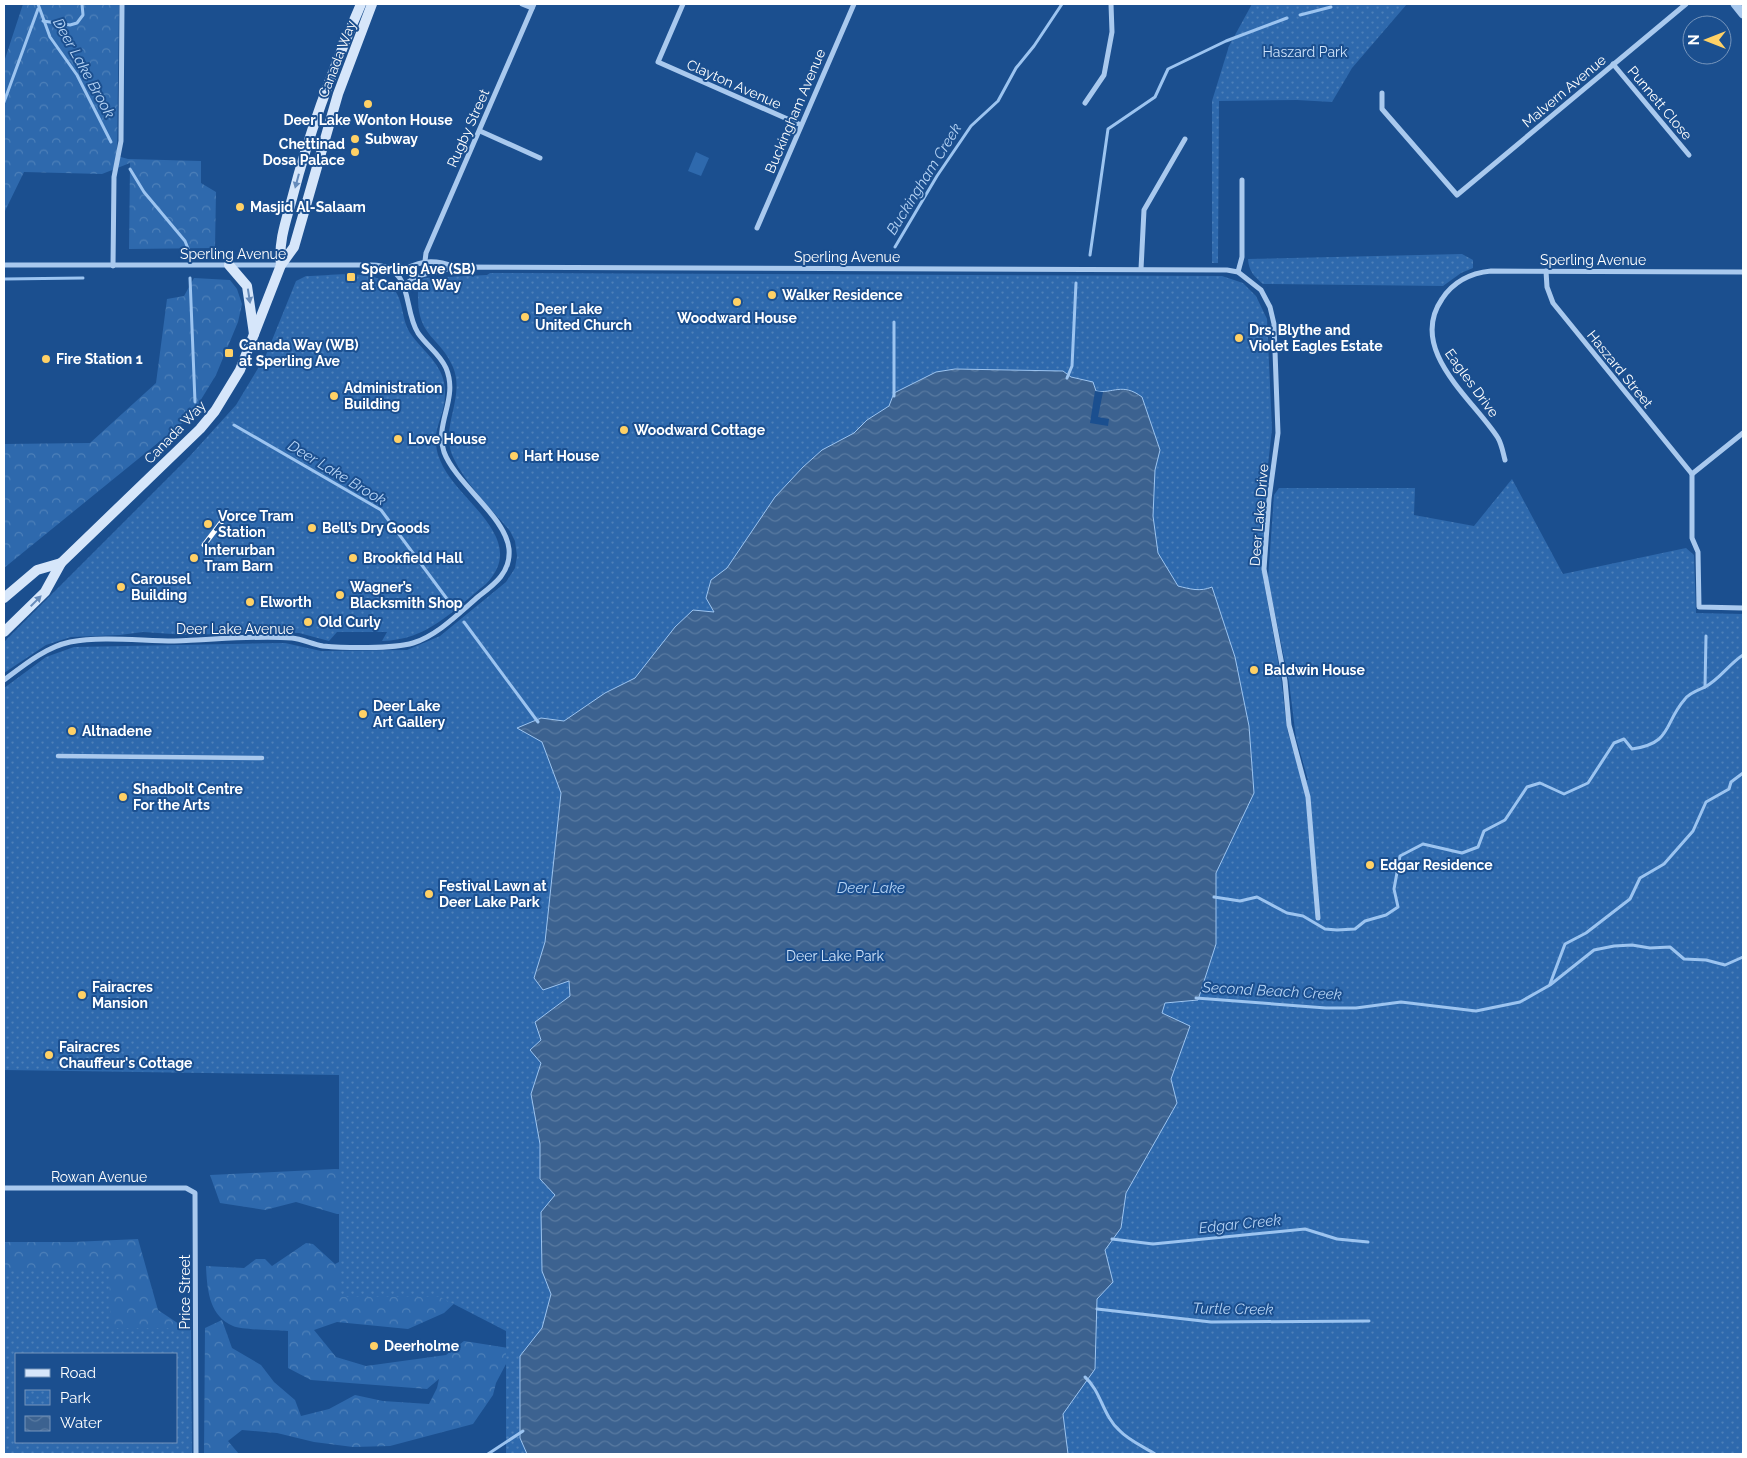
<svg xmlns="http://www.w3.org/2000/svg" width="1747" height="1458" font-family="Raleway,sans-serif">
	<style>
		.grass { fill: #2e69ad }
		.forest { fill: url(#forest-crowns); fill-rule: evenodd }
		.park { fill: url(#park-dots); fill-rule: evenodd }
		.water { fill: url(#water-waves); stroke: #9cc4f0 }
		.pier { fill: #1b4f8f }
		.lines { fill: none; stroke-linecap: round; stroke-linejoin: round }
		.stream { stroke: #9cc4f0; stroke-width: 3 }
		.pedestrian { stroke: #a9c9ee; stroke-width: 4.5 }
		.minor { stroke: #a9c9ee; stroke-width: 5 }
		.tertiary { stroke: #a9c9ee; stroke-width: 9 }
		.secondary { stroke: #d6e6fa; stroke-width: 10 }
		.rail-casing { stroke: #fff; stroke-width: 5 }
		.rail { stroke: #1b4f8f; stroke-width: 3; stroke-dasharray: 9; stroke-linecap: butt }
		.oneway { fill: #668bba }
		.poi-dot { fill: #ffd166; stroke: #1b4f8f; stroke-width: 2 }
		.labels { text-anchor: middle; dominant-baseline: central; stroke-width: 4; stroke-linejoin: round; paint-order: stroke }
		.park-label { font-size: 14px; fill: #cfe3fa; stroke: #1b4f8f }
		.street-label { font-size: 14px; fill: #fff; stroke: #1b4f8f }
		.poi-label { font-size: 14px; font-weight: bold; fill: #fff; stroke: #1b4f8f; text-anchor: start }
		.water-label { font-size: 15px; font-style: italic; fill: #b5d3f5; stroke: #1b4f8f }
	</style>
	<defs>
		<pattern id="forest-crowns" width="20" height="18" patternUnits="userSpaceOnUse" patternTransform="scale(1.25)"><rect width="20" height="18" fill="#2e69ad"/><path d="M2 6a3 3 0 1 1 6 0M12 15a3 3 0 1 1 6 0" fill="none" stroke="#4d80b9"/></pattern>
		<pattern id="park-dots" width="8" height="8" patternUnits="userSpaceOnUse" patternTransform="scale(1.25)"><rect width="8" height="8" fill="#2e69ad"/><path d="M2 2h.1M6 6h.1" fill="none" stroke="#4d80b9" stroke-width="1.8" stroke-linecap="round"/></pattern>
		<pattern id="water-waves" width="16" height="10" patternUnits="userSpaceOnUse" patternTransform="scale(1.25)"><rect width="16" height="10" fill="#3c6290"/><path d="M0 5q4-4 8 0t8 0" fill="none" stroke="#597aa1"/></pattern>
	</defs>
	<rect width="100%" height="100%" fill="#1b4f8f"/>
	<path class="grass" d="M696,152L709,158L701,176L688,171Z"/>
	<g class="forest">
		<path d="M23,4H119L117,156L128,159L201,161V183L216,192L215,248L129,249L130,163L102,174L24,172L4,213V62Z"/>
		<path d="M194,278L230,280L237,289L242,304L238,322L216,375L191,416L4,568V444L90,443L156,383L167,299L184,296Z"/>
		<path d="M335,1169L376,1171L395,1214H337L296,1202L265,1210L220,1203L210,1175Z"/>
		<path d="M138,1239L158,1310L185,1328L186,1454H4V1242H73ZM16,1354H176V1442H16Z"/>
		<path d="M306,1243L313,1244L335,1264L374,1244L458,1300L444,1313L408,1329L337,1322L314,1330L336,1357L366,1366L446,1355L464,1341L514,1349L496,1383L493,1395L473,1424L390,1446L353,1447L314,1442L277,1433L242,1430L228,1441L239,1454H204L205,1328L222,1320L232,1348L261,1365L274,1382L295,1400L301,1416L329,1409L355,1395L383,1401L429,1404L437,1388L439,1379L427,1389L311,1380L288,1368V1331C275,1330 243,1330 233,1326C209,1316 207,1289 206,1266L244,1268L256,1259H265L272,1266Z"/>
	</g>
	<g class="park">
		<path d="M1252,4H1407L1352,68L1332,102L1297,100L1219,101L1218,263H1212V101L1229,46Z"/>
		<path d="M1462,254L1473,260V268L1461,273L1443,286L1263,284C1254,276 1249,272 1248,259Z"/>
		<path d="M490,273L1222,276L1243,283L1256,296L1267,319L1272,429L1266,483L1263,577L1281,678L1287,729L1302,781L1308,780L1296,738L1289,682L1268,579L1274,495L1279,488H1415L1414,515L1474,526L1512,479L1563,574L1686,548L1694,555L1696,613L1743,614V1454H506V1331L440,1297H339V1075L4,1070V688L46,657L74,647L285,643L321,651L407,650L440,636L506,582L515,568L517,556L515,541L510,531C492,510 466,484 454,459C438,428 466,399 453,367C440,337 418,337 418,298C418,289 417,284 424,278L487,275Z"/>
		<path d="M306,276C335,276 386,265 399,298C404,312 403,325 413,337C428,356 446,368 445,394C445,420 428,431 440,460C455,500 531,538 486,584C452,611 428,640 382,641L387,632H337L329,641L299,633L277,632L187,635L143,632L120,635L71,637L46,645L4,673V642L189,457L236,405L266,355L296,281Z"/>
		<path d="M4,1270L109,1271L111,1328H191L192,1454H4ZM16,1354H176V1442H16Z"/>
	</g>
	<path class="water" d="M955,369L1063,371L1071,377L1093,382L1096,391C1113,394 1122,382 1142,397L1160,450L1155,470L1153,516L1158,553L1178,586C1190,589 1200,592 1212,587L1235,657L1249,726L1254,793L1216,873V944L1198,1000L1165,1003L1162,1013L1190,1026L1171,1079L1177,1103L1126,1193L1121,1228L1105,1250L1113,1282L1097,1299L1095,1369L1063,1414L1068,1454H527L520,1438V1356L542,1328L551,1294L542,1271L541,1212L555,1195L540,1179V1144L531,1094L541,1063L530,1050L541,1040L535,1022L570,996L569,981L543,990L534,978L545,942L561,793L542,742L517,728L541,718L564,721L605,693L635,678L675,627L693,610L714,612L706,598L711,580L727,568L775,497L803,467L822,450L854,433L867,420L889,406L894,393L936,372Z"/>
	<path class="pier" d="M1095,391L1103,392L1098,417L1109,419L1108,426L1090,423Z"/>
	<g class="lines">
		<g class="stream">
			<path d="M38,4L50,37L77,75L111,142"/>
			<path d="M1300,15L1331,7"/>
			<path d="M43,21L70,25L77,23L83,15L82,4"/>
			<path d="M4,102L38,9"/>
			<path d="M130,169L144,192L185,241L189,251"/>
			<path d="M895,247L937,176L971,126L998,101L1016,68L1034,46L1062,4"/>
			<path d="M1090,255L1108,129L1155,97L1168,69L1226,41L1287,18"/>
			<path d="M190,278L195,402"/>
			<path d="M4,279L83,278"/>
			<path d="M1067,378L1072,366L1076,283"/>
			<path d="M894,396V322"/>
			<path d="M234,425L381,510L450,603"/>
			<path d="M464,622L538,722"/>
			<path d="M1705,687L1706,636"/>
			<path d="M1214,897L1240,901L1257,897L1287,913L1303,916L1325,929L1337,930L1355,929L1365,921L1386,915L1398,907L1394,889L1400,856L1423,844L1462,853L1478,847L1484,831L1505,820L1527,787L1540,783L1564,794L1588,783L1614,743L1624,739L1632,749C1673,743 1663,724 1685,699C1689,693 1698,690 1705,687C1720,679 1729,664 1743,655"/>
			<path d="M1550,984L1565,944L1586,933L1630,899L1640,878L1664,864L1693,831L1706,802L1729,789L1731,782L1743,773"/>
			<path d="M1196,998L1326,1008H1356L1401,1002L1476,1011L1520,1002L1550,985L1594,950L1614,946L1632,945L1650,948L1670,947L1684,959L1706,960L1725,965L1743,957"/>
			<path d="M1112,1239L1153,1244L1305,1229L1337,1239L1368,1242"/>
			<path d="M1097,1309L1211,1322L1369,1321"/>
			<path d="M1085,1377C1101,1391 1103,1416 1119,1430C1128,1440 1144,1447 1155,1454"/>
			<path d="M488,1454L523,1431"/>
		</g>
		<path class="pedestrian" d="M58,756L262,758"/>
		<g class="minor">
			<path d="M522,4L532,8"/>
			<path d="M683,4L658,62L801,125"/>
			<path d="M1613,64L1689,155"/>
			<path d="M1382,93V109L1457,195L1686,4"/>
			<path d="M1085,103L1104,75L1112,32L1111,4"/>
			<path d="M480,131L540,158"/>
			<path d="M757,228L854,4"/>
			<path d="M425,261L426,253L534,4"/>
			<path d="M4,265H372C415,266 402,308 418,333C427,346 440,354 446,368C459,399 434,423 444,452C456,484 506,517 509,549C511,572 495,584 479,596C459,613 438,635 413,643C393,649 344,648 323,646C312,644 302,639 292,638C253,635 214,640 174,641C141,641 103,636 70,642C46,647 24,665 4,680"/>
			<path d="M113,266L114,177L121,141L122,4"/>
			<path d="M1141,269L1144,210L1185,139"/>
			<path d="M1546,271L1547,287L1553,303L1692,474"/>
			<path d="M1238,272L1242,257V180"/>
			<path d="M397,274C417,261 432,258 455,267"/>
			<path d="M404,285C425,269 432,275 455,267L1227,270L1238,272L1261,290L1270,307L1274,324L1278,433L1269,499L1264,569L1285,681L1289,725L1308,797L1318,918"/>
			<path d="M1505,460C1503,453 1502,445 1498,438C1473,399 1407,350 1442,299C1453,282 1471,273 1491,271L1743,272"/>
			<path d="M1692,474V538L1698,552L1699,607L1743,608"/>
			<path d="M1692,474L1743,433"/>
			<path d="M4,1188H186L195,1193L196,1454"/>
		</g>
		<path class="tertiary" d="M1735,4L1743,14"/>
		<g class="secondary">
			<path d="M229,265L247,286L254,334"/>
			<path d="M281,265C278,241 287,218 293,195C310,129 334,66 361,4"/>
			<path d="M4,598L37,570L61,563"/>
			<path d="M4,632L45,592L61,563L200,429L215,411L240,370L281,265L294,247L338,94L372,4"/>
		</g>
		<g class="rail-casing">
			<path id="rail" d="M204,545L223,520"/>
		</g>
		<use href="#rail" class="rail"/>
	</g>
	<defs><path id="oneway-solid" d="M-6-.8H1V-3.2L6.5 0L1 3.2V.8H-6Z" transform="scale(1.25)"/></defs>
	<g class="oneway">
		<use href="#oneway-solid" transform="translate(297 181) rotate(105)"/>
		<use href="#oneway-solid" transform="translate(249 296) rotate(81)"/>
		<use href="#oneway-solid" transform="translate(36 601) rotate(-45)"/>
	</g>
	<g class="poi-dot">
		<circle cx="368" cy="104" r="5"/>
		<circle cx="355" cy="139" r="5"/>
		<circle cx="355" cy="152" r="5"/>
		<circle cx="240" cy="207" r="5"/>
		<rect x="346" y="272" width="10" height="10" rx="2.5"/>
		<circle cx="772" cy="295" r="5"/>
		<circle cx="737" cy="302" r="5"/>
		<circle cx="525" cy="317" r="5"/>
		<circle cx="1239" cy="338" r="5"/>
		<rect x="224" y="348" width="10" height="10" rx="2.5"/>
		<circle cx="46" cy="359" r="5"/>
		<circle cx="334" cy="396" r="5"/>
		<circle cx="624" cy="430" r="5"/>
		<circle cx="398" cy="439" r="5"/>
		<circle cx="514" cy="456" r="5"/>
		<circle cx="208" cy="524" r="5"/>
		<circle cx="312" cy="528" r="5"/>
		<circle cx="194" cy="558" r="5"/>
		<circle cx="353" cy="558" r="5"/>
		<circle cx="121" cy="587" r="5"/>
		<circle cx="340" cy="595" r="5"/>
		<circle cx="250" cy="602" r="5"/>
		<circle cx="308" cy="622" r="5"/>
		<circle cx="1254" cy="670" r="5"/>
		<circle cx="363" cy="714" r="5"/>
		<circle cx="72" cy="731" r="5"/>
		<circle cx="123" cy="797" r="5"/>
		<circle cx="1370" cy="865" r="5"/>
		<circle cx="429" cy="894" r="5"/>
		<circle cx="82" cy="995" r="5"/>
		<circle cx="49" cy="1055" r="5"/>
		<circle cx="374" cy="1346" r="5"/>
	</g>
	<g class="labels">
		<g class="park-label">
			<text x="1305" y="52">Haszard Park</text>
			<text x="835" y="956">Deer Lake Park</text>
		</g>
		<g class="street-label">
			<text transform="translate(337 59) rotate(-69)">Canada Way</text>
			<text transform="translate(734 84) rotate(24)">Clayton Avenue</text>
			<text transform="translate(1564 91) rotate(-40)">Malvern Avenue</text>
			<text transform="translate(1660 103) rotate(50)">Punnett Close</text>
			<text transform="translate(795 111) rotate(-67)">Buckingham Avenue</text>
			<text transform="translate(468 128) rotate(-66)">Rugby Street</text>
			<text x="233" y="254">Sperling Avenue</text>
			<text x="847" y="257">Sperling Avenue</text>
			<text x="1593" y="260">Sperling Avenue</text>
			<text transform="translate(1620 369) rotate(51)">Haszard Street</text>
			<text transform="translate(1472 383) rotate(54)">Eagles Drive</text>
			<text transform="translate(175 432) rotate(-46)">Canada Way</text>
			<text transform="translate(1259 515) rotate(-85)">Deer Lake Drive</text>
			<text x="235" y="629">Deer Lake Avenue</text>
			<text x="99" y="1177">Rowan Avenue</text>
			<text transform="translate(185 1292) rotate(-90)">Price Street</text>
		</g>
		<g class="poi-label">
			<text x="368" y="120" text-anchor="middle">Deer Lake Wonton House</text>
			<text x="365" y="139">Subway</text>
			<text x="345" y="144" text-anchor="end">Chettinad<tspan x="345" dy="16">Dosa Palace</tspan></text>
			<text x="250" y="207">Masjid Al-Salaam</text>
			<text x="361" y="269">Sperling Ave (SB)<tspan x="361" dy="16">at Canada Way</tspan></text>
			<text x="782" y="295">Walker Residence</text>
			<text x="535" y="309">Deer Lake<tspan x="535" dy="16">United Church</tspan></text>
			<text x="737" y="318" text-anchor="middle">Woodward House</text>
			<text x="1249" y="330">Drs. Blythe and<tspan x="1249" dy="16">Violet Eagles Estate</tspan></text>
			<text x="239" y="345">Canada Way (WB)<tspan x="239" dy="16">at Sperling Ave</tspan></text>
			<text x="56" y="359">Fire Station 1</text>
			<text x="344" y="388">Administration<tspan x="344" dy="16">Building</tspan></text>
			<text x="634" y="430">Woodward Cottage</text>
			<text x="408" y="439">Love House</text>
			<text x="524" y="456">Hart House</text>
			<text x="218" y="516">Vorce Tram<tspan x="218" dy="16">Station</tspan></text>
			<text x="322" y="528">Bell’s Dry Goods</text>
			<text x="204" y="550">Interurban<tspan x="204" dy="16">Tram Barn</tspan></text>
			<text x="363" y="558">Brookfield Hall</text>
			<text x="131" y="579">Carousel<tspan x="131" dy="16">Building</tspan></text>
			<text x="350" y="587">Wagner’s<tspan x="350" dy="16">Blacksmith Shop</tspan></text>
			<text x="260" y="602">Elworth</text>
			<text x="318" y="622">Old Curly</text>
			<text x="1264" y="670">Baldwin House</text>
			<text x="373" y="706">Deer Lake<tspan x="373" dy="16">Art Gallery</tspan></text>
			<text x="82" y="731">Altnadene</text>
			<text x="133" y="789">Shadbolt Centre<tspan x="133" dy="16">For the Arts</tspan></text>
			<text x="1380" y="865">Edgar Residence</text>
			<text x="439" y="886">Festival Lawn at<tspan x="439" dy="16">Deer Lake Park</tspan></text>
			<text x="92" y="987">Fairacres<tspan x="92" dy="16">Mansion</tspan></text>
			<text x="59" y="1047">Fairacres<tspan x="59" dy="16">Chauffeur's Cottage</tspan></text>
			<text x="384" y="1346">Deerholme</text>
		</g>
		<g class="water-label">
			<text transform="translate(84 68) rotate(61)">Deer Lake Brook</text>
			<text transform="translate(924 179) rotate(-58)">Buckingham Creek</text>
			<text transform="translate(337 473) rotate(31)">Deer Lake Brook</text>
			<text x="871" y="888">Deer Lake</text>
			<text transform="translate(1272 991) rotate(3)">Second Beach Creek</text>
			<text transform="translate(1240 1224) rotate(-6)">Edgar Creek</text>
			<text transform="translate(1233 1309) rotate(1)">Turtle Creek</text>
		</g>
	</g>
	<rect width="1747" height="1458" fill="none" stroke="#ffffff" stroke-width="10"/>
	<rect x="15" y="1353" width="162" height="90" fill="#1b4f8f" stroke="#7695bc"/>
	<rect x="25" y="1369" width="25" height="8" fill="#d6e6fa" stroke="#7695bc"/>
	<text x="60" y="1378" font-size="15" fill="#ffffff">Road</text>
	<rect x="25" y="1390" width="25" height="15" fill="url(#park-dots)" stroke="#7695bc"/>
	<text x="60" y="1403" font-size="15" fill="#ffffff">Park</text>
	<rect x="25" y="1416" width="25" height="15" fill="url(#water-waves)" stroke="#7695bc"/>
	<text x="60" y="1428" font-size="15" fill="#ffffff">Water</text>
	<g transform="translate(1707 40) rotate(270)"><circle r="24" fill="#1b4f8f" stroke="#7695bc"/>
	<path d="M0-4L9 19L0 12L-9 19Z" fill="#ffd166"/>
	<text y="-8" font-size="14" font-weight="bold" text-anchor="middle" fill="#ffffff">N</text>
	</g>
</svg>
